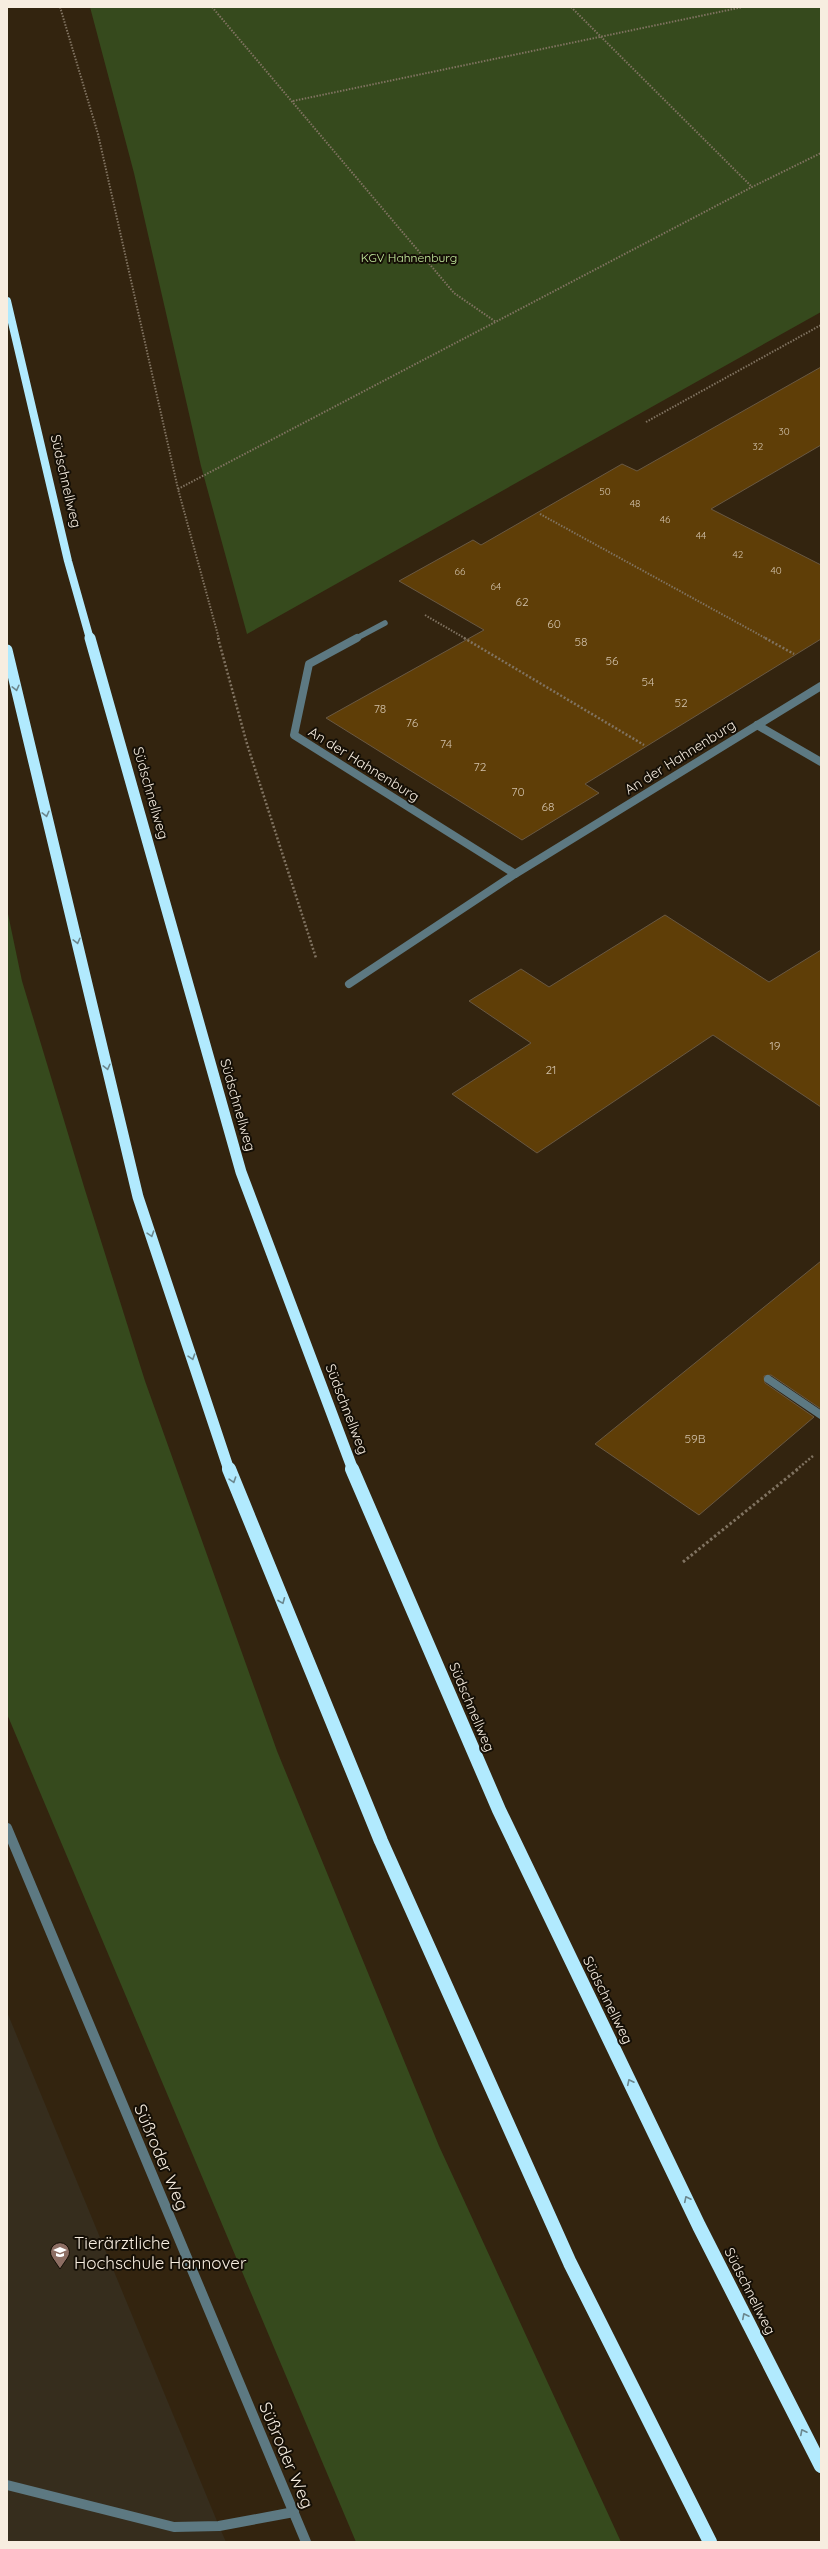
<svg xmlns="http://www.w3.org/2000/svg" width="828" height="2549" font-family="Quicksand,sans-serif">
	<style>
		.education { fill: #362d1d }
		.green { fill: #364a1d }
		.building { fill: #5f3e07; stroke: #695842 }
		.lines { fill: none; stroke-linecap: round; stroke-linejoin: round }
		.path-far2 { stroke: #807361; stroke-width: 2; stroke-dasharray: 1.5 1.5; stroke-linecap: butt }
		.path-far1 { stroke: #807361; stroke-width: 2.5; stroke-dasharray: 2 2; stroke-linecap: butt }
		.path { stroke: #807361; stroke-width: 3; stroke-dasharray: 2.5 2.5; stroke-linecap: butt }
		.lane-far1 { stroke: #5d7982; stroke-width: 8 }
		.lane { stroke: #5d7982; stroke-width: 10 }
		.street-far2 { stroke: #5d7982; stroke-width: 5.5 }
		.street-far1 { stroke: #5d7982; stroke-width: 8 }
		.street { stroke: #5d7982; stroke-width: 10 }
		.highway-far2 { stroke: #b1eafe; stroke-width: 8 }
		.highway-far1 { stroke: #b1eafe; stroke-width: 11 }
		.highway { stroke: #b1eafe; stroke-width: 14 }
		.oneway { stroke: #6b878e }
		.labels { text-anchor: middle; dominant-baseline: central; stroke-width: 4; stroke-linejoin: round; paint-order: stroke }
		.far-number-label { font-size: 10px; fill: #d1c1aa }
		.far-park-label { font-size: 12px; fill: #c6ed9f; stroke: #150f06 }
		.number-label { font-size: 12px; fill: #d1c1aa }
		.street-label { font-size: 14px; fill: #f7ede0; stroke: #150f06 }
		.near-street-label { font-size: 17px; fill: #f7ede0; stroke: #150f06 }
		.near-poi-label { font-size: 17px; fill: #f7ede0; stroke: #150f06; text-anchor: start }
	</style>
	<rect width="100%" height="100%" fill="#33240f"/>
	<path class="education" d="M7,2012L219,2526L226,2542H7Z"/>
	<g class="green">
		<path d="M90,7H821V312L247,634L201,466L134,173Z"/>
		<path d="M7,909L22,981L85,1190L145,1381L277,1751L439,2146L621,2542H356L7,1714Z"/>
	</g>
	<g class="building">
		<path d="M821,367V445L711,509L821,565V639L585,784L599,793L522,840L326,718L484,630L399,581L473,540L481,545L622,464L637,471Z"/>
		<path d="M665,915L769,982L821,950V1107L713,1035L537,1153L452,1094L531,1043L469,1001L521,969L549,987Z"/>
		<path d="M821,1261V1409L771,1375L764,1376L765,1383L814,1417L699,1515L595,1444Z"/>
	</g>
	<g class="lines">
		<g class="path-far2">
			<path d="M60,7L98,134L178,489L219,639"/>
			<path d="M212,7L454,293L496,322"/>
			<path d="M571,7L752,187"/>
			<path d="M293,101L743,7"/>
			<path d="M646,422L821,325"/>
			<path d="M178,489L752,187L821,153"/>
			<path d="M540,514L767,639"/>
			<path d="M425,615L466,639"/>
		</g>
		<g class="path-far1">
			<path d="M218,638L247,744L316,958"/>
			<path d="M464,638L644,745"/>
			<path d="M765,638L794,654"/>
			<path d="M796,1470L813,1456"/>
		</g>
		<path class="path" d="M683,1562L798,1469"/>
		<path class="lane-far1" d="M768,1379L821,1415"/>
		<path class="lane" d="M7,2485L174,2527L219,2526L294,2512"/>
		<path class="street-far2" d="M355,639L385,623"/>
		<g class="street-far1">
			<path d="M357,638L309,664L294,735L515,874L821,686"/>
			<path d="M757,725L821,762"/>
			<path d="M349,984L515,874"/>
		</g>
		<path class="street" d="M7,1828L306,2542"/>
		<path class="highway-far2" d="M7,301L68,561L90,639"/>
		<g class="highway-far1">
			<path d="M90,638L241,1172L353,1470"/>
			<path d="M7,650L138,1197L229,1470"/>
		</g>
		<g class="highway">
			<path d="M229,1469L381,1841L570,2263L710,2542"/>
			<path d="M352,1469L499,1810L699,2226L821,2466"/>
		</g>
	</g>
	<defs><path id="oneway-chevron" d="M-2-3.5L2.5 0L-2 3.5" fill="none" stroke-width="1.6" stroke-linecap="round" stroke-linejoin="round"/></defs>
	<g class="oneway">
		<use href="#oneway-chevron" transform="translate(16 688) rotate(76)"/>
		<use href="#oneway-chevron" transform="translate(46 814) rotate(76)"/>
		<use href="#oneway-chevron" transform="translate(77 941) rotate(76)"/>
		<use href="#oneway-chevron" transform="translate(107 1067) rotate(76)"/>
		<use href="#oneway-chevron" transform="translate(151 1234) rotate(72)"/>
		<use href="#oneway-chevron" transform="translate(192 1357) rotate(72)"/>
		<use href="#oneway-chevron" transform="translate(233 1480) rotate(72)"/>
		<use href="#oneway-chevron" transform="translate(282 1601) rotate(68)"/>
		<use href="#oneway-chevron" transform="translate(630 2082) rotate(-116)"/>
		<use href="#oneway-chevron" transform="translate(687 2199) rotate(-116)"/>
		<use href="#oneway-chevron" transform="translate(745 2316) rotate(-117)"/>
		<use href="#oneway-chevron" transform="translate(803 2432) rotate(-117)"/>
	</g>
	<defs>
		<g id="university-pin" transform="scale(1)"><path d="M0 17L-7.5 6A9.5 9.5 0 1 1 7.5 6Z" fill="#8d6e63" stroke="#150f06"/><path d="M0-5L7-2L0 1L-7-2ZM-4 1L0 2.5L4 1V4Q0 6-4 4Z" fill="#fff"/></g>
	</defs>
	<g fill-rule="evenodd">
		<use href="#university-pin" x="60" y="2252"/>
	</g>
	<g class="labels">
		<g class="far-number-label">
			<text x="784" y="431">30</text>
			<text x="758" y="446">32</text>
			<text x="605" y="491">50</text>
			<text x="635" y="503">48</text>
			<text x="665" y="519">46</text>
			<text x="701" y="535">44</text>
			<text x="738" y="554">42</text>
			<text x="776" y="570">40</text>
			<text x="460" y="571">66</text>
			<text x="496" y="586">64</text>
		</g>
		<g class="far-park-label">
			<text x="409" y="257">KGV Hahnenburg</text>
		</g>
		<g class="number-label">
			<text x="522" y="601">62</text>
			<text x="554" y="623">60</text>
			<text x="581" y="641">58</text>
			<text x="612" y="660">56</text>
			<text x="648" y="681">54</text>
			<text x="681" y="702">52</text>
			<text x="380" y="708">78</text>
			<text x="412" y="722">76</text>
			<text x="446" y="743">74</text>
			<text x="480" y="766">72</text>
			<text x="518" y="791">70</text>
			<text x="548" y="806">68</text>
			<text x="775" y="1045">19</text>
			<text x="551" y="1069">21</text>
			<text x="695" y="1438">59B</text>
		</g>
		<g class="street-label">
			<text transform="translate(66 481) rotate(77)">Südschnellweg</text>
			<text transform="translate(680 757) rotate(-32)">An der Hahnenburg</text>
			<text transform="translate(364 764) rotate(32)">An der Hahnenburg</text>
			<text transform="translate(151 793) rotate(74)">Südschnellweg</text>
			<text transform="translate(238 1105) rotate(74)">Südschnellweg</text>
			<text transform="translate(347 1409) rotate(69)">Südschnellweg</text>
			<text transform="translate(472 1707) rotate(67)">Südschnellweg</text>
			<text transform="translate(608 2000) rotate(64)">Südschnellweg</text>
			<text transform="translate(750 2291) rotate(63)">Südschnellweg</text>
		</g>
		<g class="near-street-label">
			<text transform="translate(162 2157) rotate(67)">Süßroder Weg</text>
			<text transform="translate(287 2455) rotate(67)">Süßroder Weg</text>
		</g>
		<g class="near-poi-label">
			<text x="74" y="2242">Tierärztliche<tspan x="74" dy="20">Hochschule Hannover</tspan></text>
		</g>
	</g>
	<rect width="828" height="2549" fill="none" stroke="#f7ede0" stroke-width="16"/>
</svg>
